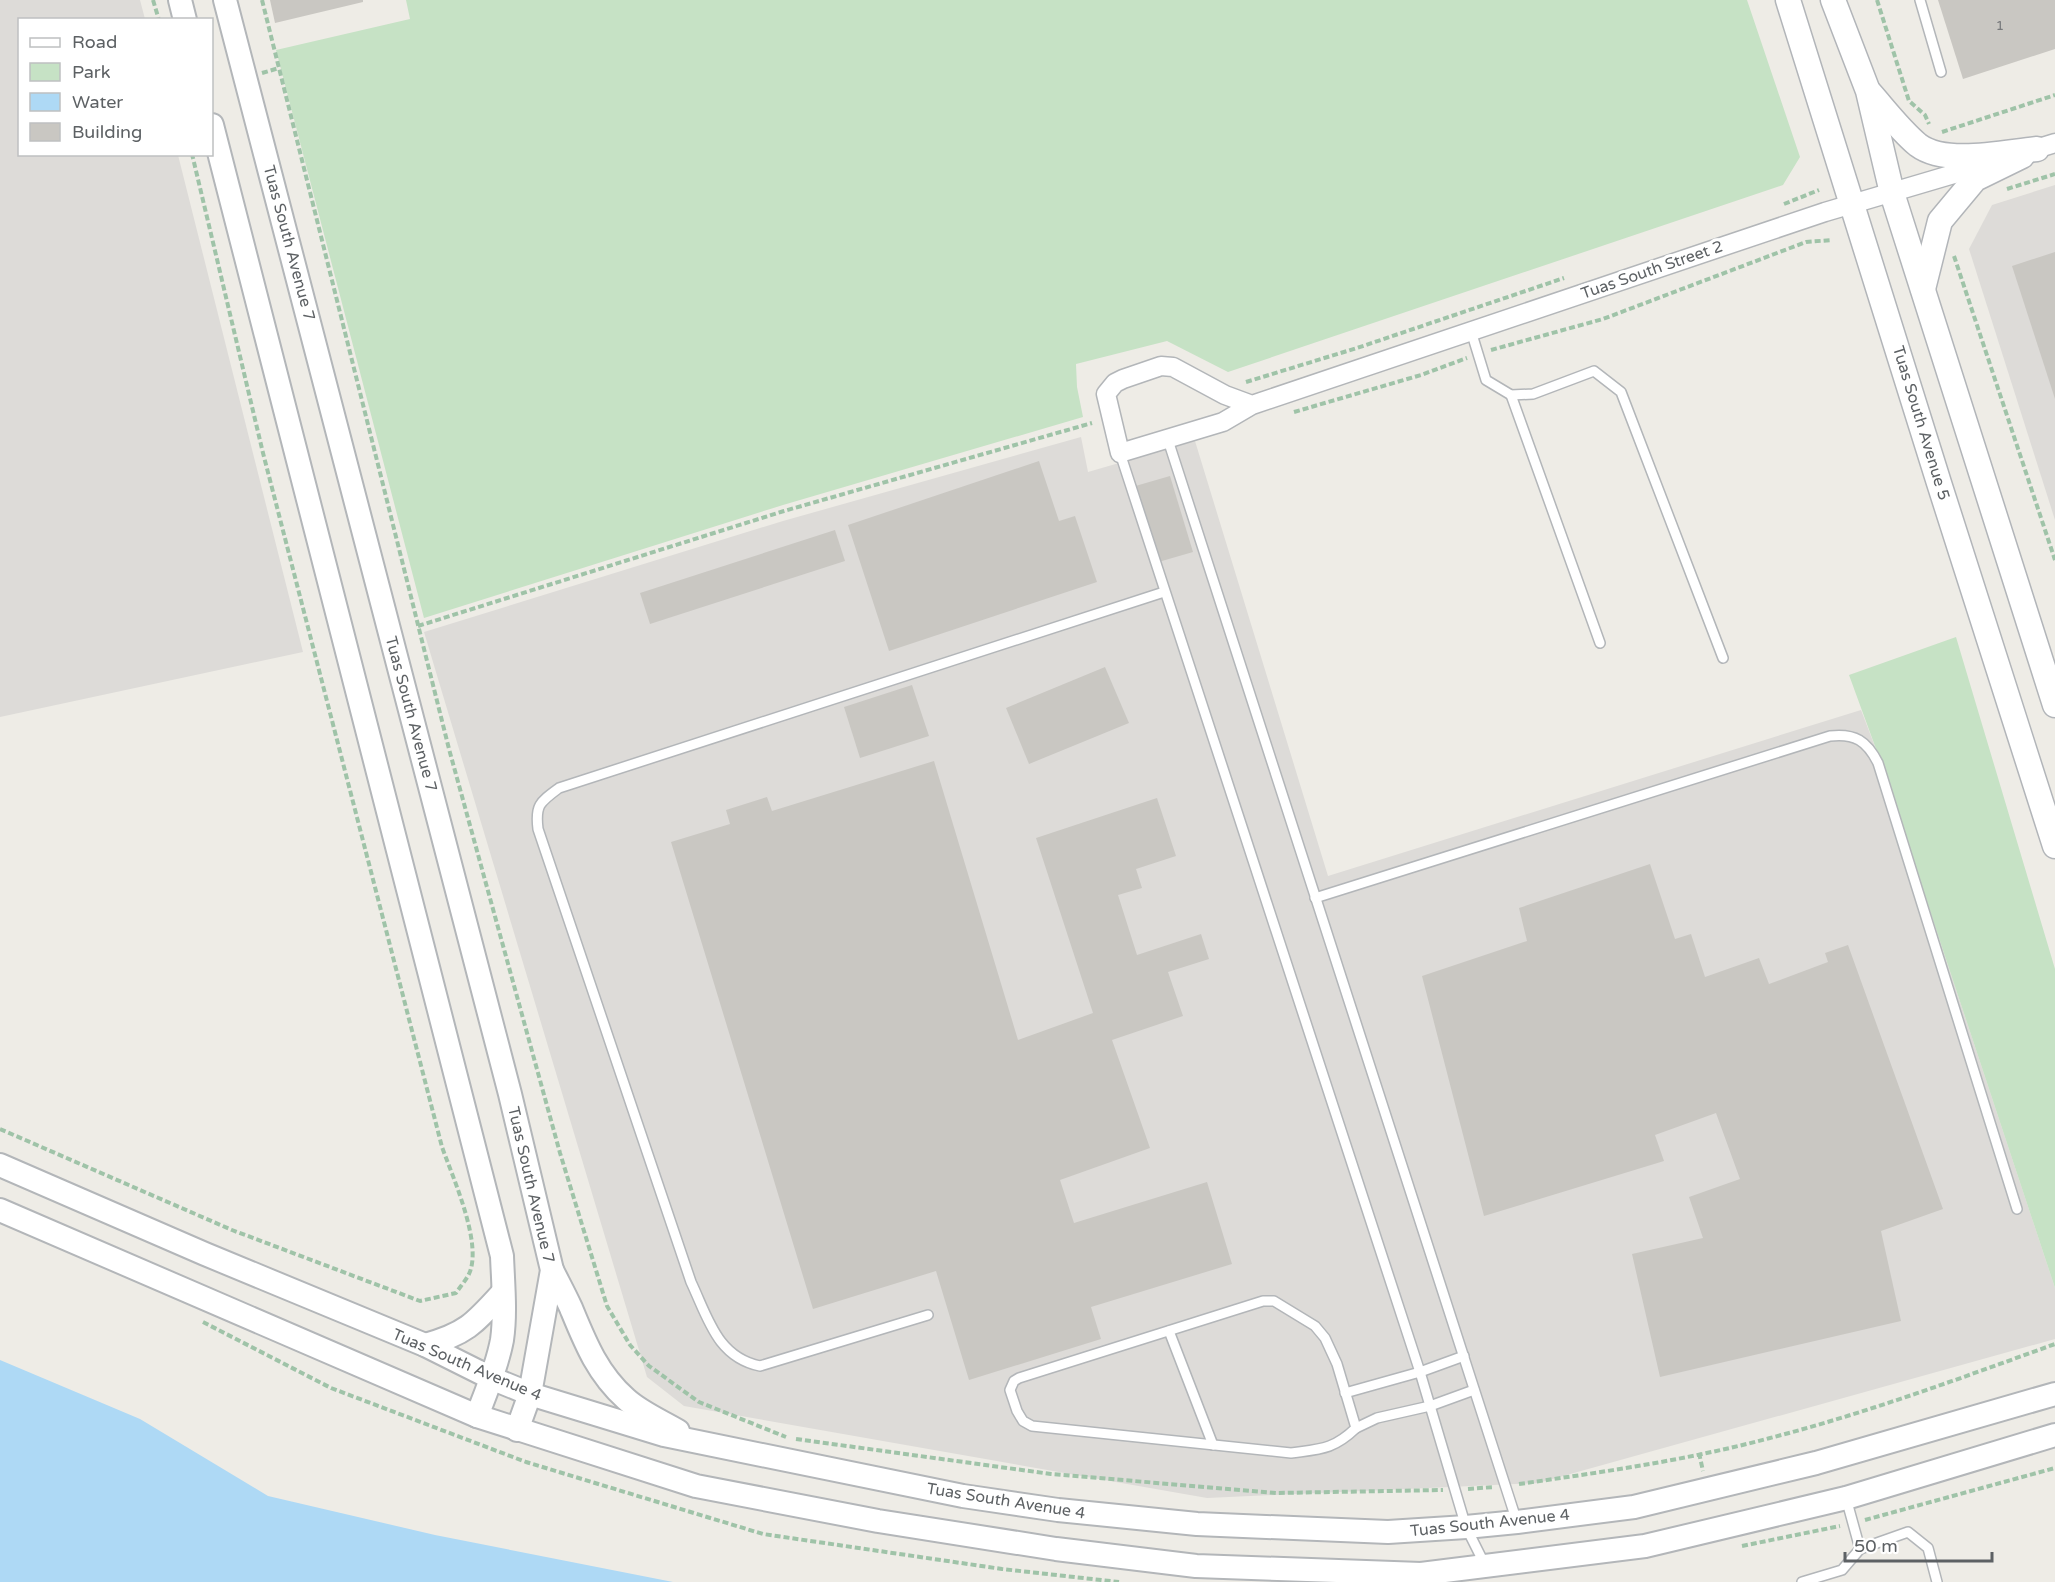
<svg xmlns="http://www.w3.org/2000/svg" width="2055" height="1582" font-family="'Varela Round',sans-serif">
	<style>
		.industrial { fill: #dddbd8 }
		.green { fill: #c6e2c5 }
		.water { fill: #aed9f5 }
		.building { fill: #c9c7c2 }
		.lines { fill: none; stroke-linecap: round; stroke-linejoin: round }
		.service-casing { stroke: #b3b6b9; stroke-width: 12 }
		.minor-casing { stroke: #b3b6b9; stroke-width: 21 }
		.tertiary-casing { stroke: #b3b6b9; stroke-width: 26 }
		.secondary-casing { stroke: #b2b5b9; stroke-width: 27 }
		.path { stroke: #9fc3a8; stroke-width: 4; stroke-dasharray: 6 3; stroke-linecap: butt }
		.service { stroke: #fff; stroke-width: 9 }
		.minor { stroke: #fff; stroke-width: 18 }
		.tertiary { stroke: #fff; stroke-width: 22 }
		.secondary { stroke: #fff; stroke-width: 24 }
		.labels { text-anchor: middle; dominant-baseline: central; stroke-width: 6; stroke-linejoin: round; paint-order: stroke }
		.number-label { font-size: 14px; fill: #787a7c }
		.street-label { font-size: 16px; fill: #5d6164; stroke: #fff }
	</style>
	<rect width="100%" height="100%" fill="#eeece6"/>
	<g class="industrial">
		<path d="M0,0H140L145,19L20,20V154L178,155L303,652L0,717Z"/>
		<path d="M2055,185V520L1969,249L1992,205Z"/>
		<path d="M1081,437L1088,472L1195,441L1328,876L1861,710L1879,757L2055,1288V1339L1538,1483L1207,1498L684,1406L647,1377L424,632L783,521Z"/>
	</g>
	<g class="green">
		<path d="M406,0H1747L1800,157L1783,185L1228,372L1167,341L1076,364L1077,387L1083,417L783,505L424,618L276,50L410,19Z"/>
		<path d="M1956,637L2055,969V1288L1879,757L1849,675Z"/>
	</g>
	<path class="water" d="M0,1360L140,1419L268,1496L435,1535L673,1582H0Z"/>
	<g class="building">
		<path d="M270,0H363V2L275,23Z"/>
		<path d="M1938,0H2055V49L1963,79Z"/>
		<path d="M2055,252V399L2012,266Z"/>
		<path d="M1039,461L1059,521L1075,516L1097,582L889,651L848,525Z"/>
		<path d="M1170,476L1193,552L1155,563L1132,487Z"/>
		<path d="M835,530L845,561L650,624L640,593Z"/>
		<path d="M1105,667L1129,723L1029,764L1006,708Z"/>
		<path d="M912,685L929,736L860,758L844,707Z"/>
		<path d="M934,761L1018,1040L1093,1013L1036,838L1157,798L1176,856L1136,869L1142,888L1118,895L1137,955L1201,934L1209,959L1168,972L1183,1016L1112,1040L1150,1148L1060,1180L1074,1223L1207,1182L1232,1264L1091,1307L1101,1339L969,1380L936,1271L813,1309L671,842L730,824L726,810L767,797L772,811Z"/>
		<path d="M1650,864L1675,939L1691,934L1705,977L1759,958L1769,984L1828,962L1825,953L1848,945L1943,1209L1881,1231L1901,1321L1660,1377L1632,1254L1703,1238L1689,1197L1740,1179L1716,1113L1655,1135L1664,1161L1484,1216L1422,976L1527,941L1519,908Z"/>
	</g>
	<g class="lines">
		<g class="service-casing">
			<g id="service">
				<path d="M1920,0L1941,72"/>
				<path d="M1471,331L1486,380L1511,395L1533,394L1594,371L1621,392L1723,658"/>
				<path d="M1511,395L1600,643"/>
				<path d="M1168,440L1517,1522"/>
				<path d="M1120,453L1420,1372L1466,1527L1485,1565"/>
				<path d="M1315,898L1830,736C1855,733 1867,741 1878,763L2017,1209"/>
				<path d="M1263,1301H1274L1315,1326L1325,1338L1337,1364L1356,1428C1333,1450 1320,1449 1291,1453L1032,1426L1023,1421L1017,1411L1010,1390L1014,1381L1019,1378Z"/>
				<path d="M928,1315L760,1366C717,1357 708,1318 691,1282L538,829C535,805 540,802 559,788L1164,592"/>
				<path d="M1169,1331L1213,1445"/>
				<path d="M1345,1393L1420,1372L1464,1356"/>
				<path d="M1356,1428L1377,1418L1430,1406L1474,1390"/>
				<path d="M1860,1549L1908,1532L1928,1548L1937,1582"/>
				<path d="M1802,1582L1842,1570L1860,1549L1846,1498"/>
			</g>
		</g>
		<g class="minor-casing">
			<g id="minor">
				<path d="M2026,152L2055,143"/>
				<path d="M1252,405L1225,395L1173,367L1161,366L1123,379L1115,383L1106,394L1120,453L1223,422L1252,405L1825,212L1991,163"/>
			</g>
		</g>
		<g class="tertiary-casing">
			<g id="tertiary">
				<path d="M180,0L185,20"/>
				<path d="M225,0L510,1094L552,1270L530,1394L517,1430"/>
				<path d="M212,125L502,1256C503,1283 506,1313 502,1340C497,1367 486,1392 477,1416"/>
				<path d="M0,1165L205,1254L425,1345L491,1378L530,1394L664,1435L963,1496L1058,1510L1197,1524L1388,1532L1466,1527L1517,1522L1634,1507L1816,1463L2055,1394"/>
				<path d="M0,1210L477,1416L696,1486L878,1521L1056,1549L1196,1566L1421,1574L1645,1546L1846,1498L2055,1435"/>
				<path d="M552,1270C558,1282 565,1295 571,1308C585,1342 597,1373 626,1399C640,1412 661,1421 678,1431"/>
				<path d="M425,1345C466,1334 475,1323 503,1292"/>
			</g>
		</g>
		<g class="secondary-casing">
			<g id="secondary">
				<path d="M1788,0L1939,483L2055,846"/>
				<path d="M1833,0L1868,91L1892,193L2055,705"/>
				<path d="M1870,93C1885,110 1900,130 1918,145C1946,166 2005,152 2037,149"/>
				<path d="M1923,289L1940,221L1975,179L2022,156"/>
			</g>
		</g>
		<g class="path">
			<path d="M153,0L159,20"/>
			<path d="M262,0L449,749L560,1153L607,1306L630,1345L649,1366L699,1402L786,1437"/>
			<path d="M1877,0L1909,101L1925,115L1929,124"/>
			<path d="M262,73L279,68"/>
			<path d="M1942,132L2055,95"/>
			<path d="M2007,189L2055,174"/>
			<path d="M1784,204L1819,190"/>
			<path d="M1954,256L2055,560"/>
			<path d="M1491,350L1603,319L1806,242L1832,240"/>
			<path d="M1246,382L1357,348L1564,278"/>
			<path d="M1294,412L1421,375L1467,358"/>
			<path d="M418,626L784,511L1092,423"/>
			<path d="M0,1129L232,1230L420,1301L456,1293C460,1287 466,1280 469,1274C483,1244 453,1178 442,1147L263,453L192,154"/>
			<path d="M203,1322L331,1388L526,1462L763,1534L1002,1569L1119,1582"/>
			<path d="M796,1439L1051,1474L1276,1493L1443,1490"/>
			<path d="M1699,1453L1703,1471"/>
			<path d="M1519,1484C1603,1472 1688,1460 1770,1438C1867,1413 1961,1378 2055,1344"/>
			<path d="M1468,1489L1494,1487"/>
			<path d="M1865,1520L2055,1468"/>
			<path d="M1742,1546L1840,1526"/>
		</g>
		<use href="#service" class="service"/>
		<use href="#minor" class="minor"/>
		<use href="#tertiary" class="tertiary"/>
		<use href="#secondary" class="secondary"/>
	</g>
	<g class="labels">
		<g class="number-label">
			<text x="2000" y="25">1</text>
		</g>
		<g class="street-label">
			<text transform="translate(289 243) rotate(75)">Tuas South Avenue 7</text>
			<text transform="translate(1652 270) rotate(-19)">Tuas South Street 2</text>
			<text transform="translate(1921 423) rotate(73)">Tuas South Avenue 5</text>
			<text transform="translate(411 714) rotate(75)">Tuas South Avenue 7</text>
			<text transform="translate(531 1185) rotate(77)">Tuas South Avenue 7</text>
			<text transform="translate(467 1365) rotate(23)">Tuas South Avenue 4</text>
			<text transform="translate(1006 1501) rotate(9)">Tuas South Avenue 4</text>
			<text transform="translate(1490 1523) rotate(-6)">Tuas South Avenue 4</text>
		</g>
	</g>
	<rect x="18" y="18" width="195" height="138" fill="#ffffff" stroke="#bec0c1" stroke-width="1.5"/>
	<rect x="30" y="38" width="30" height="9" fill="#ffffff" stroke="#bec0c1" stroke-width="1.5"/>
	<text x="72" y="48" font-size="18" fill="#5d6164">Road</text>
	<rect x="30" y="63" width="30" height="18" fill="#c6e2c5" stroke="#bec0c1" stroke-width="1.5"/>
	<text x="72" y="78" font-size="18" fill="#5d6164">Park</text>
	<rect x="30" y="93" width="30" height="18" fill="#aed9f5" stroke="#bec0c1" stroke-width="1.5"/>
	<text x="72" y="108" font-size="18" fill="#5d6164">Water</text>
	<rect x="30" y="123" width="30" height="18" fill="#c9c7c2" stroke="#bec0c1" stroke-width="1.5"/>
	<text x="72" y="138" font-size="18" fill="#5d6164">Building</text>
	<path d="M1845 1552v9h147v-9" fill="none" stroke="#5d6164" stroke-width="3"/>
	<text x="1854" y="1552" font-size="18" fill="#5d6164" stroke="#ffffff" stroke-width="4.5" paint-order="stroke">50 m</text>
</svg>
